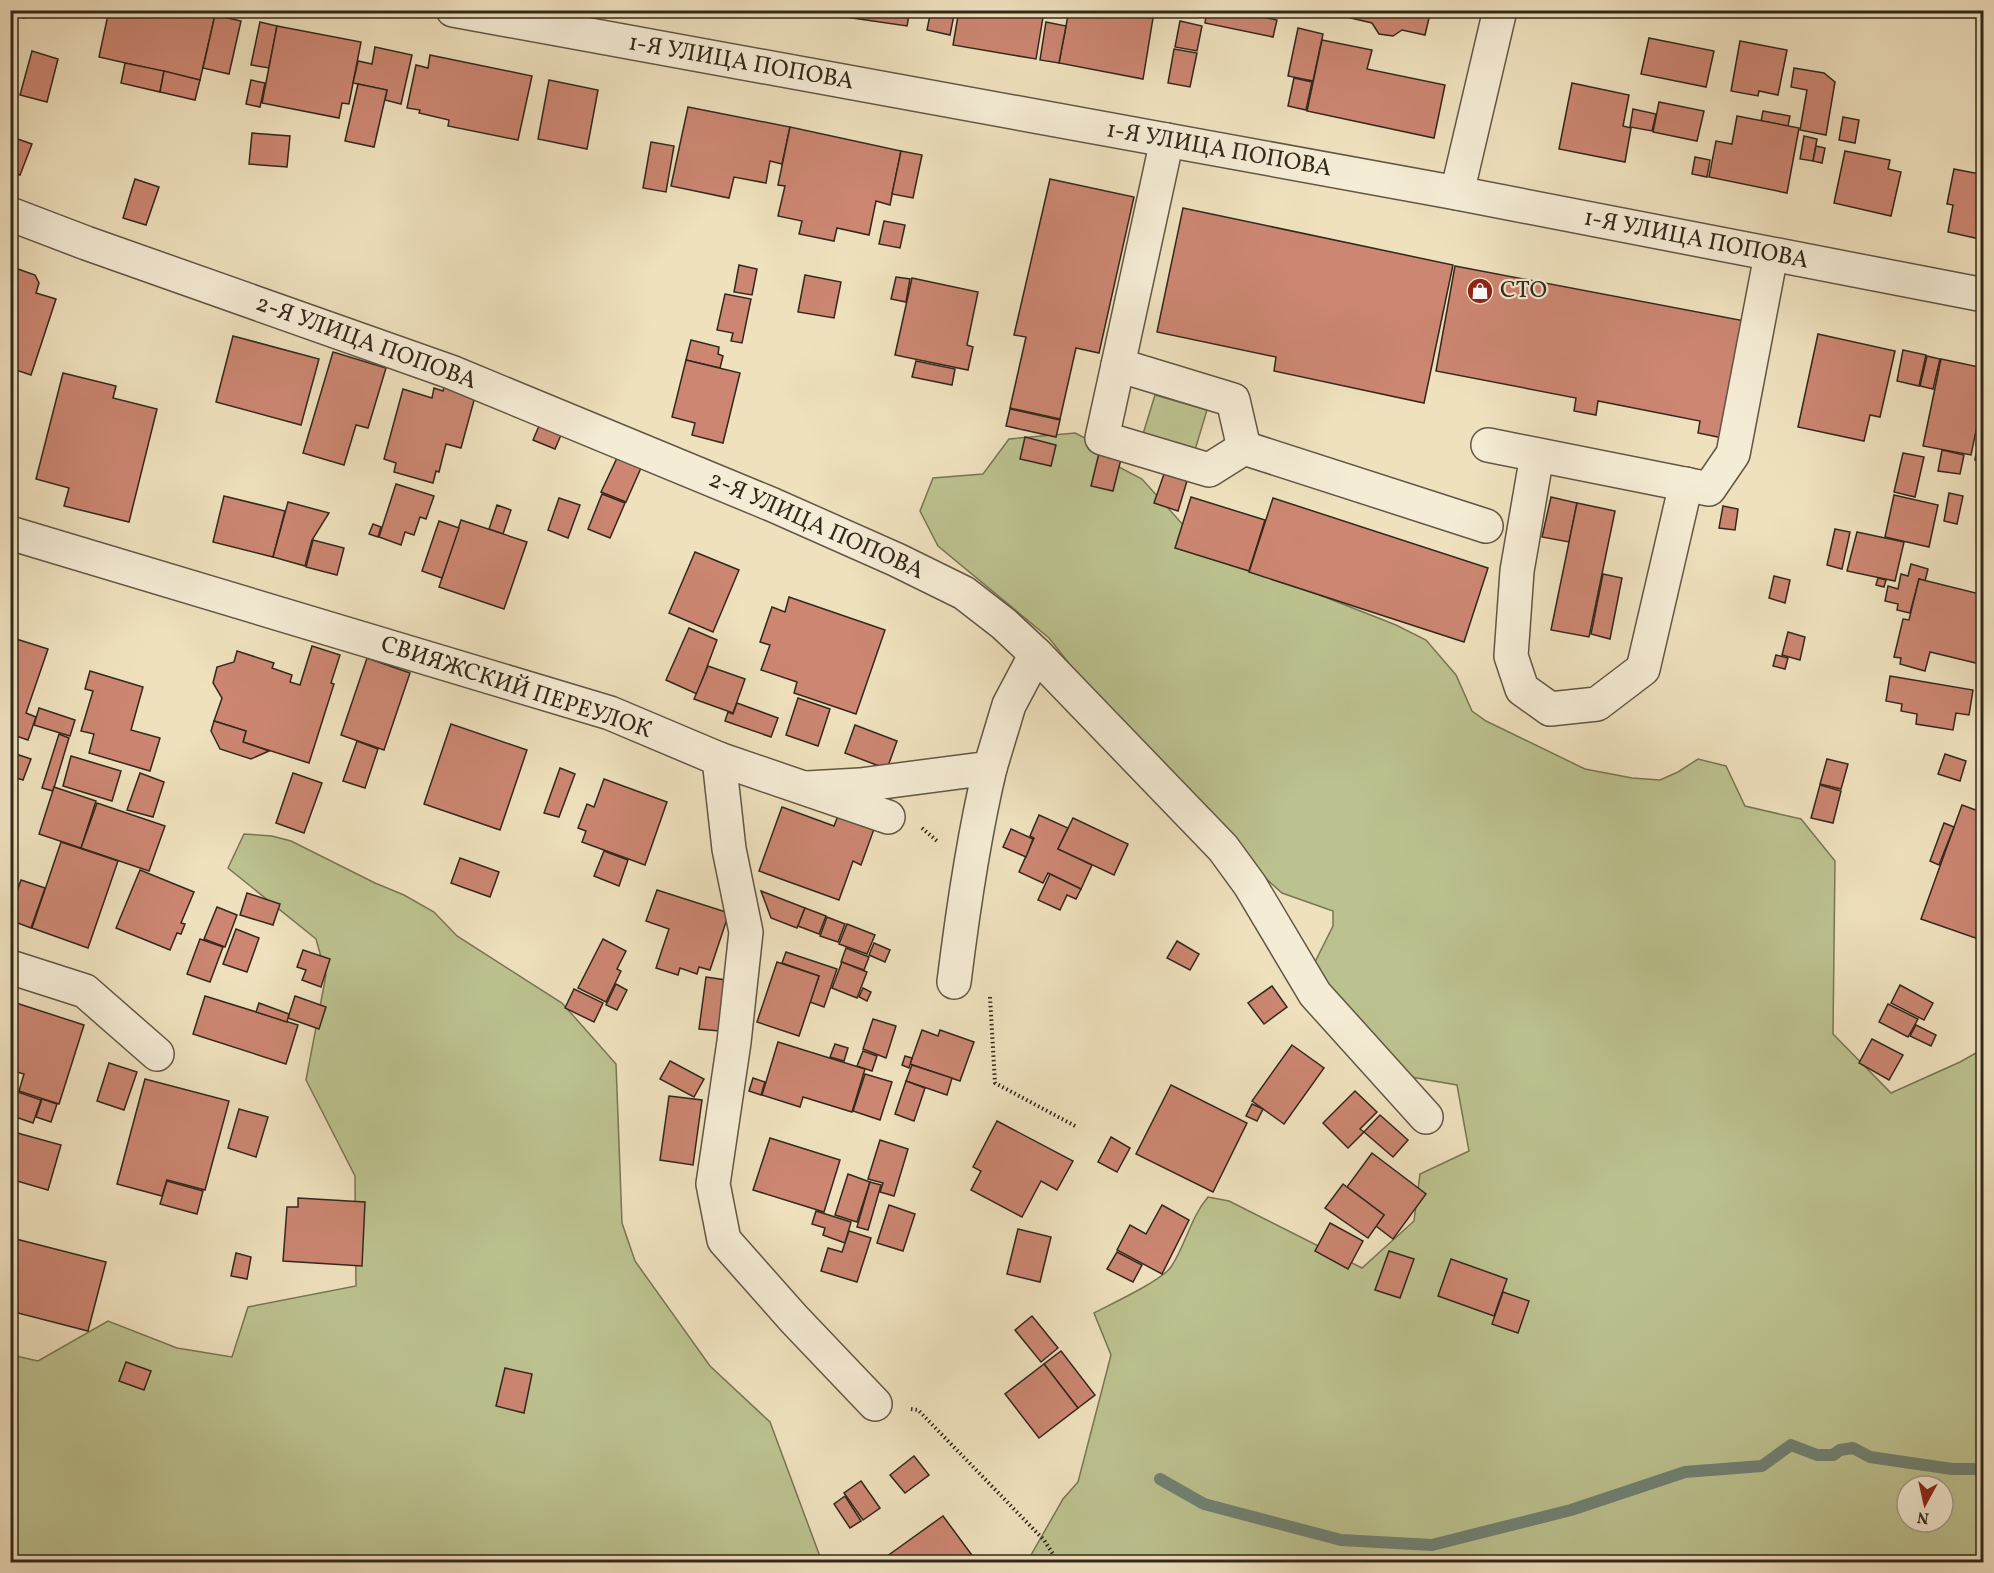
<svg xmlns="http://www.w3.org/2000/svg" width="1994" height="1573" font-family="Vollkorn,serif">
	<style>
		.green { fill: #bcc28f; stroke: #787555; stroke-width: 1.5; fill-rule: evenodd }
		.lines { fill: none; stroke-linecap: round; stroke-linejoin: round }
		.stream { stroke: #718274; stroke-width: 12 }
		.building { fill: #cc8672; stroke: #33281b; stroke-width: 1.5 }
		.minor-casing { stroke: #625644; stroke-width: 36 }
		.path { stroke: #33281b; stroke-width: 4; stroke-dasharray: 1.5 3; stroke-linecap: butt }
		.minor { stroke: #f5ecd5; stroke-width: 33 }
		.labels { text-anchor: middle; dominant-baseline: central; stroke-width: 4.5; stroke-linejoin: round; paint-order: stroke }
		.street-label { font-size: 24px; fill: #33281b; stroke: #f5ecd5 }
		.poi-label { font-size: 24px; fill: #33281b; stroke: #f5ecd5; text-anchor: start }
	</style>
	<rect width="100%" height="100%" fill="#efe1be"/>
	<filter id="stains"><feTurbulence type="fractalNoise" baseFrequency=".00333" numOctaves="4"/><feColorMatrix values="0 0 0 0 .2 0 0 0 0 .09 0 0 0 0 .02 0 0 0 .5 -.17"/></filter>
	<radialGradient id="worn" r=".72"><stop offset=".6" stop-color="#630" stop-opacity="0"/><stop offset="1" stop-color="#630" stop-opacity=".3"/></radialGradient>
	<g class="green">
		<path d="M1155,395L1207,410L1195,450L1143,434Z"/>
		<path d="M1075,433L1097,444L1115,465L1142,479L1193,536L1221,556L1396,625L1426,640L1456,675L1472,711L1486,721L1585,769L1632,778L1660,780L1678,772L1698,759L1726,766L1745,806L1801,819L1835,861L1833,1034L1891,1093L1960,1062L1983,1049V1562H1027L1063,1499L1078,1482L1111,1355L1094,1313C1111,1304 1161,1281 1171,1267C1186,1245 1190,1218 1208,1197L1229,1201L1362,1268L1414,1221L1420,1174L1469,1151L1457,1085L1393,1074L1314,964L1333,926V911L1282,893L1231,847L1120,728L1049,638L938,546L920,511L933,478L983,474L1009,439ZM1907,1486H1943V1522H1907Z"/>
		<path d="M244,834L272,836L291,841L375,883L404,895L434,912L457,936L562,1003L616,1064L622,1223L635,1261L710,1366L770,1422L822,1562H11V1355L38,1361L108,1321L177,1348L232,1357L248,1307L356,1286L355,1176L306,1080L326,975L316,939L228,868Z"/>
	</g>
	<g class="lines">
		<path class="stream" d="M1160,1479L1204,1504L1341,1540L1432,1545L1571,1510L1685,1472L1762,1466L1791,1445L1817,1455H1833L1840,1450L1853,1448L1870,1457L1952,1469H1984"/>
	</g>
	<g class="building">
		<path d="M10,10H27L24,18L10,13Z"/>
		<path d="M109,10H194L215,15L200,80L99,57Z"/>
		<path d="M801,10H827L826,14Z"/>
		<path d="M833,10H910L907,26L832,15Z"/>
		<path d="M931,10H955L950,35L927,30Z"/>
		<path d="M959,10H1030L1029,15L1043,17L1036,59L953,45Z"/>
		<path d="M1069,10H1110L1153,18L1143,79L1059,63Z"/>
		<path d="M1148,10H1168L1167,17L1147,13Z"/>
		<path d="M1207,10H1264L1262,17L1277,20L1273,37L1205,23Z"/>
		<path d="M1344,10H1431L1425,35L1402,30L1393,36L1379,34L1372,23L1342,16Z"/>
		<path d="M215,15L241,21L229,74L203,68Z"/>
		<path d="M1180,21L1202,26L1197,51L1175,47Z"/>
		<path d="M260,22L277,26L269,68L251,65Z"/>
		<path d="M1046,22L1066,26L1059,63L1040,60Z"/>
		<path d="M277,26L361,42L349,104L342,103L339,118L262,103Z"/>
		<path d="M1298,28L1323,34L1313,81L1288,76Z"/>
		<path d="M1649,38L1714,51L1706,87L1641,74Z"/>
		<path d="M1322,40L1372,50L1367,69L1445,85L1434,138L1307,111Z"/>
		<path d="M1740,41L1787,50L1778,95L1759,91L1758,96L1731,91Z"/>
		<path d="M375,47L412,55L401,104L385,100L387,90L353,83L358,61L372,64Z"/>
		<path d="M1174,49L1197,53L1190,87L1168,83Z"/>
		<path d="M32,51L58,59L47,102L20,95Z"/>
		<path d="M430,55L532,76L518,140L448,126L449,120L419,113L420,110L407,108L416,65L428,68Z"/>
		<path d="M125,63L164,71L160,92L121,83Z"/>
		<path d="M1794,68L1824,73L1835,82L1826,135L1800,130L1807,90L1791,87Z"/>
		<path d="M164,71L200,80L195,100L160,92Z"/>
		<path d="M1294,78L1312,82L1306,110L1288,106Z"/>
		<path d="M251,80L265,83L260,107L246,104Z"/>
		<path d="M549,80L598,90L587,149L538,139Z"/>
		<path d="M1572,83L1629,95L1623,126L1631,128L1625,162L1559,149Z"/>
		<path d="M358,84L387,90L374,147L345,141Z"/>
		<path d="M1659,102L1704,111L1697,141L1653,132Z"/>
		<path d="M688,107L790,127L782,164L770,161L766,183L734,177L729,198L671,186Z"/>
		<path d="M1633,109L1656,114L1652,131L1630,127Z"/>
		<path d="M1763,111L1790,116L1788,126L1761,121Z"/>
		<path d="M1737,116L1799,128L1787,193L1709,177L1716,141L1732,144Z"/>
		<path d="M1843,117L1859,120L1855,143L1839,140Z"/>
		<path d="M790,127L901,151L890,205L876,201L869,235L837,228L834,241L799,234L802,221L778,216L785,186L778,185Z"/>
		<path d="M252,133L290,136L287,167L249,164Z"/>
		<path d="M1804,136L1817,139L1813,161L1800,159Z"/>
		<path d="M12,137L32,144L20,175L10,172Z"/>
		<path d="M651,142L674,146L666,192L643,188Z"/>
		<path d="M1816,146L1825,148L1822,163L1813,161Z"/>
		<path d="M901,151L922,155L913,198L892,194Z"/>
		<path d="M1845,151L1890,160L1888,169L1901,172L1891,216L1834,203Z"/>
		<path d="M1695,157L1710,160L1707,177L1692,174Z"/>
		<path d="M1954,169L1980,174L1979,180L1984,182V240L1948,232L1953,205L1947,204Z"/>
		<path d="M135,179L159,187L146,225L123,218Z"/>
		<path d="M1050,179L1134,197L1099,353L1076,348L1060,419L1010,408L1026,337L1014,335Z"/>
		<path d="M1183,208L1453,265L1424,403L1274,371L1276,357L1157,332Z"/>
		<path d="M884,221L905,225L900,248L879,244Z"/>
		<path d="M739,265L757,269L752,295L734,292Z"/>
		<path d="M1455,266L1745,321L1723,438L1698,433L1700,421L1598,401L1596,415L1574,411L1576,398L1436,371Z"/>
		<path d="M18,269L35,275L39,283L36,293L56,299L31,375L10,368V272Z"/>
		<path d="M805,275L841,282L834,318L798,312Z"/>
		<path d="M896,277L910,279L906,302L891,299Z"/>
		<path d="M912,278L978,292L967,345L973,347L968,370L895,355Z"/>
		<path d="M725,294L751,299L742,343L731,341L733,333L717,330Z"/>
		<path d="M1818,334L1895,351L1880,417L1870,415L1864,441L1798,427Z"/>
		<path d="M233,336L319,359L301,425L216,402Z"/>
		<path d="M691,340L719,347L718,354L723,356L720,368L686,360Z"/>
		<path d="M1903,350L1926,355L1919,386L1897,381Z"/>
		<path d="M333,352L386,368L368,428L356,425L344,465L303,453Z"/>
		<path d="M1927,356L1940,359L1933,389L1920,386Z"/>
		<path d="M1941,359L1984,368V393L1971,455L1923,446Z"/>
		<path d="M686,360L740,373L723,443L692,435L695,423L672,417Z"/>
		<path d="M916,361L955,369L952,385L912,377Z"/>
		<path d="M63,373L116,386L113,398L157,409L129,522L64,506L69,488L36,479Z"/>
		<path d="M445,384L476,393L461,448L446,444L439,472L436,471L433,483L394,472L396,463L384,459L403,389L432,398L434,388L443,391Z"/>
		<path d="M1984,406V447L1976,445Z"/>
		<path d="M1010,409L1060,420L1056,437L1006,426Z"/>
		<path d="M539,426L561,435L555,449L533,440Z"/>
		<path d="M1025,437L1056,445L1051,466L1020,459Z"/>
		<path d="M1101,445L1123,451L1113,491L1091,486Z"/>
		<path d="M1977,448L1984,449V462L1975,460Z"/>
		<path d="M1942,450L1964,455L1960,474L1938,471Z"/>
		<path d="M1903,453L1924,457L1915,497L1894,492Z"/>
		<path d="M617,458L641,468L626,502L601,492Z"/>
		<path d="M1164,474L1187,481L1178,511L1154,503Z"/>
		<path d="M396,484L434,496L426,519L420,517L414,535L405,532L401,545L379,537Z"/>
		<path d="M1949,493L1963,496L1957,524L1944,521Z"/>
		<path d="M602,494L625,503L610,538L588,529Z"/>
		<path d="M1894,495L1938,505L1929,547L1885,537Z"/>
		<path d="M224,496L285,511L273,557L213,542Z"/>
		<path d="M1191,497L1265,520L1249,571L1175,548Z"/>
		<path d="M1551,497L1577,503L1569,542L1542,537Z"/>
		<path d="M559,498L580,505L568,538L548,530Z"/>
		<path d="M1273,498L1488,568L1464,642L1249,572Z"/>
		<path d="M288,502L329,513L312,540L305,566L273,557Z"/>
		<path d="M1577,503L1615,511L1589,637L1551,630Z"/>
		<path d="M497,505L511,510L503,534L489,529Z"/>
		<path d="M1723,506L1738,509L1735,530L1719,528Z"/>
		<path d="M461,520L527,542L504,609L439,587Z"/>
		<path d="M439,521L459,528L442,578L422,571Z"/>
		<path d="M373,524L381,527L378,537L369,534Z"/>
		<path d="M1835,529L1850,532L1842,569L1827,565Z"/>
		<path d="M1857,532L1904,542L1895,581L1847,571Z"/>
		<path d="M313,540L344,548L337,575L306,567Z"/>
		<path d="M695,552L739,570L713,632L669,613Z"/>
		<path d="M1911,564L1928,569L1925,581L1919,579L1910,613L1897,610L1898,604L1885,601L1888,586L1898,589L1901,574L1908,576Z"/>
		<path d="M1603,574L1622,578L1610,639L1591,634Z"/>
		<path d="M1774,576L1790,580L1785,603L1769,598Z"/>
		<path d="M1878,578L1886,580L1884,587L1876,585Z"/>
		<path d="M1919,579L1984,595V665L1930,652L1925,671L1900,664L1901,658L1894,657L1903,619L1909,620Z"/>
		<path d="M789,597L885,630L856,714L794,693L797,682L761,670L770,645L760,642L772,607L785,612Z"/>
		<path d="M689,628L717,640L697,694L666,680Z"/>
		<path d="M1788,632L1805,637L1800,660L1782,655Z"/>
		<path d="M10,637L48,649L26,713L36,717L28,740L10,734Z"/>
		<path d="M312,646L340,655L331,683L334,684L309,763L243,742L246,731L214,721L222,698L213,683L217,667L234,662L237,651L274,663L272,668L292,675L290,682L300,685Z"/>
		<path d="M1776,655L1788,658L1785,669L1773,666Z"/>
		<path d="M367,658L410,673L384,750L341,735Z"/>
		<path d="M708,666L745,679L733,713L694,699Z"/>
		<path d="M90,671L143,687L131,730L160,738L150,771L89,753L94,734L81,731L93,691L85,689Z"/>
		<path d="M1890,676L1973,690L1969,715L1956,713L1953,730L1916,724L1917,714L1901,711L1902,704L1886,701Z"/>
		<path d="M798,698L830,709L818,746L786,735Z"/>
		<path d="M737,703L778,718L771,737L725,721L728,712L733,714Z"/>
		<path d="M39,708L75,720L70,736L34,725Z"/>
		<path d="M214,721L246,731L243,742L269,751L251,759L220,749L211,731Z"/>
		<path d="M451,724L527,750L500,830L424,804Z"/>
		<path d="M855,725L897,741L887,769L845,753Z"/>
		<path d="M59,734L69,738L53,791L42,788Z"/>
		<path d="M357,741L378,749L365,788L343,781Z"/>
		<path d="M10,752L31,759L23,780L10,776Z"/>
		<path d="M1945,754L1966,761L1960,781L1938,774Z"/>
		<path d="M71,756L121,771L112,801L63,786Z"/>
		<path d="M1827,759L1848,764L1841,789L1820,784Z"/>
		<path d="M560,768L575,774L559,817L544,813Z"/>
		<path d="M140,773L164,782L153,817L127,810Z"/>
		<path d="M293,773L322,783L304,833L276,823Z"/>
		<path d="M604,779L667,802L645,865L582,842L586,831L578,828L587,804L594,807Z"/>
		<path d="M1820,785L1841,791L1833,823L1811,818Z"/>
		<path d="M54,787L96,801L81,848L39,834Z"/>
		<path d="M97,803L165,826L149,871L81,848Z"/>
		<path d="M1962,805L1984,813V941L1921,919Z"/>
		<path d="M782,807L834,826L838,816L874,829L861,865L853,861L839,900L759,871Z"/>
		<path d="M1039,815L1068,828L1058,849L1092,865L1081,889L1048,873L1043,883L1019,872L1034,838L1030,836Z"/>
		<path d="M1073,818L1128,844L1114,875L1058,849Z"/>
		<path d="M1944,823L1954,827L1939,865L1930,861Z"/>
		<path d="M1011,829L1033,839L1026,857L1003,847Z"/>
		<path d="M61,842L118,861L88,948L32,928Z"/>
		<path d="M604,851L628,860L619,886L594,876Z"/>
		<path d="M460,858L499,872L490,897L451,883Z"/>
		<path d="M140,870L194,892L181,923L185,924L181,934L177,933L170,950L116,928Z"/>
		<path d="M1050,874L1081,889L1076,899L1067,895L1060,910L1038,900Z"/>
		<path d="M21,880L45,888L31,928L10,920V912Z"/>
		<path d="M10,882L18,885L10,905Z"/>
		<path d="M657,890L729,913L710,970L699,967L697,974L680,968L678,975L656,968L669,929L646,921Z"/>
		<path d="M761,891L805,908L797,928L771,918Z"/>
		<path d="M247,893L280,904L273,925L240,915Z"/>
		<path d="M217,907L237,915L225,947L204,939Z"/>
		<path d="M805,908L826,916L819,934L798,926Z"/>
		<path d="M827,917L845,924L838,942L820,936Z"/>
		<path d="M847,924L875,935L867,954L839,944Z"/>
		<path d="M236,929L259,938L247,972L223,964Z"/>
		<path d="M200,939L223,947L210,982L187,974Z"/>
		<path d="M603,939L626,951L617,969L621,971L606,1002L578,988Z"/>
		<path d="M1177,941L1199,954L1190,970L1167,958Z"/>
		<path d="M874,943L890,950L885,962L869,955Z"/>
		<path d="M846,948L869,957L864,970L841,962Z"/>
		<path d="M303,950L330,959L321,987L302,980L306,970L297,967Z"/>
		<path d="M786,952L837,969L824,1007L810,1002L819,976L782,963Z"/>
		<path d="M777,962L819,976L799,1036L757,1022Z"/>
		<path d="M842,962L867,972L857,998L832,988Z"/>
		<path d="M706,977L726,980L719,1031L699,1029Z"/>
		<path d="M616,984L627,990L617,1010L606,1005Z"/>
		<path d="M1900,985L1933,1003L1924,1020L1891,1003Z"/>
		<path d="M1272,986L1287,1007L1264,1024L1248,1003Z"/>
		<path d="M863,988L871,992L867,1001L859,997Z"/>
		<path d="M574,989L603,1003L594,1022L565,1008Z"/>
		<path d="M205,996L298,1025L286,1064L193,1034Z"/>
		<path d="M295,996L326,1007L319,1029L288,1018Z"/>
		<path d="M10,1001L84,1025L59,1104L19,1091L24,1074L10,1070Z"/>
		<path d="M259,1003L289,1014L287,1022L256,1012Z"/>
		<path d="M1888,1004L1918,1019L1908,1037L1879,1022Z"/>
		<path d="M873,1019L896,1026L886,1058L863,1049Z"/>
		<path d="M1916,1025L1936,1035L1931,1046L1910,1036Z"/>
		<path d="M922,1030L938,1036L940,1030L974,1042L960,1081L910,1064Z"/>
		<path d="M1872,1039L1903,1055L1889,1080L1859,1063Z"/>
		<path d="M778,1042L865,1069L852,1112L803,1097L800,1107L762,1095Z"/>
		<path d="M835,1044L848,1048L844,1061L830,1057Z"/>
		<path d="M1292,1045L1324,1068L1284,1124L1252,1101Z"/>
		<path d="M863,1051L877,1056L872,1071L857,1066Z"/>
		<path d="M905,1056L912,1058L909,1068L902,1065Z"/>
		<path d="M670,1061L704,1079L694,1097L660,1079Z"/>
		<path d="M109,1063L137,1072L124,1110L97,1101Z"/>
		<path d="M912,1065L952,1078L947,1095L906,1081Z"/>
		<path d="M865,1074L892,1082L880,1120L853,1111Z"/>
		<path d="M753,1078L765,1082L761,1095L749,1091Z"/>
		<path d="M145,1079L229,1101L205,1190L167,1180L162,1196L117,1184Z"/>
		<path d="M906,1081L925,1088L914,1121L895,1114Z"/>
		<path d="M1171,1085L1247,1123L1213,1192L1136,1154Z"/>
		<path d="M1355,1091L1377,1112L1360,1129L1364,1132L1348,1148L1323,1123Z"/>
		<path d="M18,1092L41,1100L33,1123L10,1115Z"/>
		<path d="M669,1096L702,1100L693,1165L660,1160Z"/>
		<path d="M42,1099L57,1104L51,1122L36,1117Z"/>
		<path d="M1252,1104L1263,1109L1257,1121L1246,1116Z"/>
		<path d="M239,1109L268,1117L256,1157L228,1148Z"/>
		<path d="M1380,1115L1408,1140L1393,1157L1364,1132Z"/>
		<path d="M997,1121L1073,1161L1057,1190L1041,1181L1022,1217L971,1190L981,1171L973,1167Z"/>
		<path d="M10,1131L61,1145L48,1190L10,1179Z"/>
		<path d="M1111,1137L1130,1148L1117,1172L1098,1162Z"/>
		<path d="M770,1138L840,1160L824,1212L753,1190Z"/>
		<path d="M880,1140L908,1149L894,1196L880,1192L883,1183L868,1179Z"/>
		<path d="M1372,1153L1426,1194L1393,1239L1376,1226L1384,1215L1347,1187Z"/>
		<path d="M848,1174L870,1182L857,1222L835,1215Z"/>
		<path d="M167,1181L203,1191L197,1214L160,1204Z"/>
		<path d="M870,1182L881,1185L868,1230L857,1227Z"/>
		<path d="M1343,1184L1384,1215L1368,1238L1325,1208Z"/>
		<path d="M298,1198L365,1202L362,1266L283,1261L287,1207H298Z"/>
		<path d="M889,1205L915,1214L903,1251L877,1243Z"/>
		<path d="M1162,1205L1189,1220L1162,1274L1117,1250L1130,1225L1146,1234Z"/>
		<path d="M816,1211L851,1222L845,1243L823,1235L825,1228L812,1224Z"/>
		<path d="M1330,1223L1363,1241L1348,1269L1315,1251Z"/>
		<path d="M1018,1229L1051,1237L1040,1282L1007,1274Z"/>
		<path d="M849,1231L871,1238L857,1282L821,1271L828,1248L842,1252Z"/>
		<path d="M16,1239L106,1262L88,1331L10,1311V1260Z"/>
		<path d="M1389,1251L1414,1259L1400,1298L1375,1290Z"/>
		<path d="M1117,1252L1142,1265L1133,1282L1107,1269Z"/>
		<path d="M236,1253L251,1257L247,1279L231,1276Z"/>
		<path d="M1451,1259L1507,1279L1494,1316L1438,1296Z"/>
		<path d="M1503,1292L1529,1301L1518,1333L1492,1324Z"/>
		<path d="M1032,1316L1058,1348L1041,1362L1015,1330Z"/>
		<path d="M1061,1351L1095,1395L1078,1408L1044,1364Z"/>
		<path d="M126,1362L151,1371L144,1390L119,1381Z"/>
		<path d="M1044,1364L1078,1408L1039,1438L1005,1394Z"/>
		<path d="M505,1368L532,1374L524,1413L496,1406Z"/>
		<path d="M914,1456L929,1475L905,1493L890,1475Z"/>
		<path d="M861,1481L880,1508L863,1520L844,1493Z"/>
		<path d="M845,1496L861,1521L850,1528L834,1504Z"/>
		<path d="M943,1516L977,1562H886L883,1559Z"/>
	</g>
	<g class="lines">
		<g class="minor-casing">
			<g id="minor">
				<path d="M453,10L1457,193L1984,295"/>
				<path d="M1167,140L1118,365L1233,400L1244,448L1486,526"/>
				<path d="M1457,193L1500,10"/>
				<path d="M10,214L86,243L451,372L773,505L897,560L964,593L1004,624L1036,654L1223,848L1250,885L1315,994L1426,1117"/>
				<path d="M1118,365L1102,438L1209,470L1244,448"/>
				<path d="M1488,445L1709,489L1733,454L1771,255"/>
				<path d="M1537,455L1517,571L1511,656L1522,689L1550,709L1597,704L1643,669L1686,484"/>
				<path d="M10,533L610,713L719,759L729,849L746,932L734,1042L713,1184L724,1240L794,1319L875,1404"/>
				<path d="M719,759L888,817"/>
				<path d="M807,788L860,785L990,768L1009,705L1036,654"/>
				<path d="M10,967L85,991L157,1054"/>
				<path d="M954,982C963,909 973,839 990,768"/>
			</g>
		</g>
		<g class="path">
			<path d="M922,828L937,841"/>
			<path d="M990,997L995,1083L1077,1127"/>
			<path d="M911,1409L918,1410L1044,1540L1058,1562"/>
		</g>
		<use href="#minor" class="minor"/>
	</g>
	<defs>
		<g id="shop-disc" transform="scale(1.35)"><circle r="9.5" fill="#8f2418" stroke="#f5ecd5"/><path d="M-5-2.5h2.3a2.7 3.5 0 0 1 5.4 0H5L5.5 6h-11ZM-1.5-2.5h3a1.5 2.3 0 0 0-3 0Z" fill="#fff"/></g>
	</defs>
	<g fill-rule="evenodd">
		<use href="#shop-disc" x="1480" y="291"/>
	</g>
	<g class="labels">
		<g class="street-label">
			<text transform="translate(741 63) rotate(10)">1-Я УЛИЦА ПОПОВА</text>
			<text transform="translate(1219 150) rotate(10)">1-Я УЛИЦА ПОПОВА</text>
			<text transform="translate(1696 240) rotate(11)">1-Я УЛИЦА ПОПОВА</text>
			<text transform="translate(366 343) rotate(20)">2-Я УЛИЦА ПОПОВА</text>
			<text transform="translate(816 526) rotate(24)">2-Я УЛИЦА ПОПОВА</text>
			<text transform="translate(516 688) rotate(18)">СВИЯЖСКИЙ ПЕРЕУЛОК</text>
		</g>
		<g class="poi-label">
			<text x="1500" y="291">СТО</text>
		</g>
	</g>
	<rect width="1994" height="1573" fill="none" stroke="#efe1be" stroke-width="36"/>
	<rect x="12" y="12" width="1970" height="1549" fill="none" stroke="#33281b" stroke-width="3"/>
	<rect x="18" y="18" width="1958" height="1537" fill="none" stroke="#33281b" stroke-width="1.5"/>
	<g transform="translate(1925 1504) rotate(188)"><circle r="28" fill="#f5ecd5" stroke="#a79e8b" stroke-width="1.5"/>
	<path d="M0-4.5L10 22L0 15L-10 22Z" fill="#8f2418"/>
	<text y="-9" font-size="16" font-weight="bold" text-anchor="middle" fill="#33281b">N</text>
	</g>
	<rect width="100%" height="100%" filter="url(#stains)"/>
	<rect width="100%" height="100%" fill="url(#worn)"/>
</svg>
